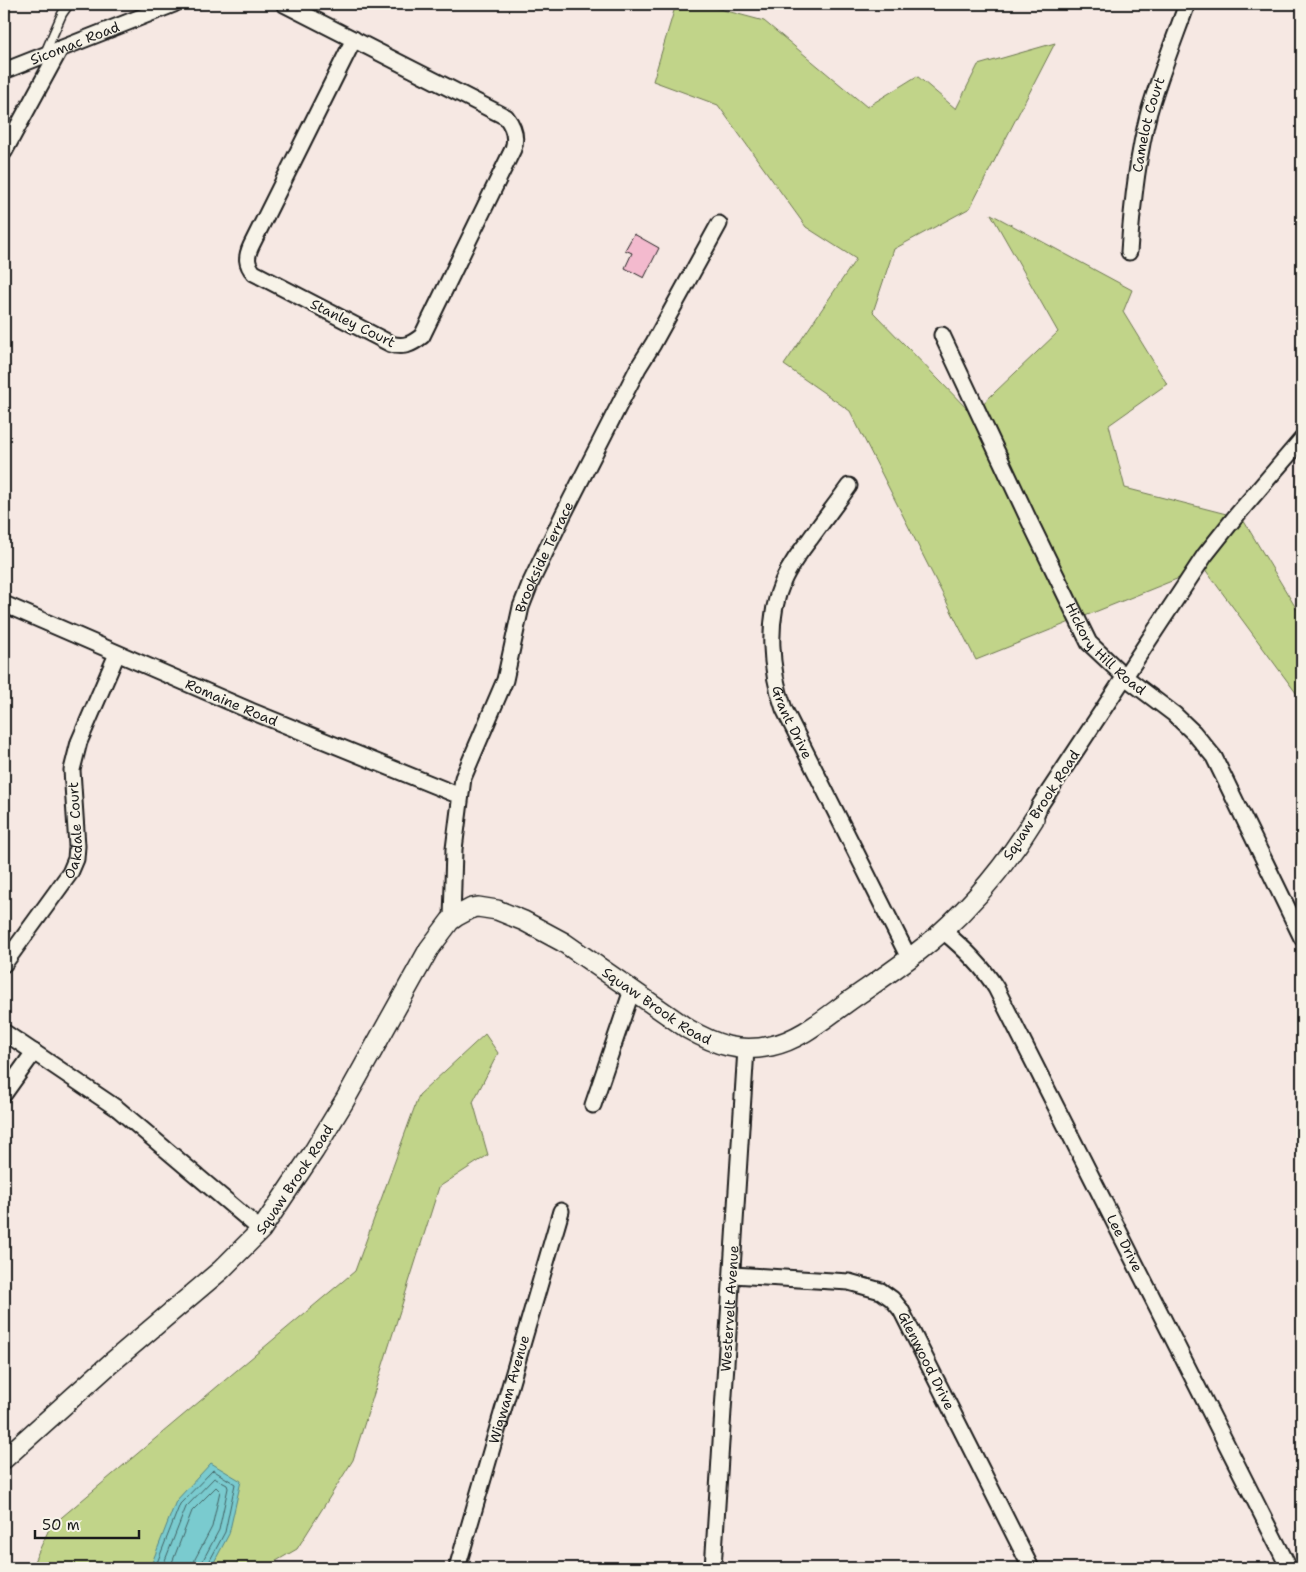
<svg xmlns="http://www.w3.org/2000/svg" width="1306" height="1572" font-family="'Shantell Sans',sans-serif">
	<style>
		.green { fill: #c1d489; stroke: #6e7852 }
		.water { fill: #7acbcf; stroke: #548587 }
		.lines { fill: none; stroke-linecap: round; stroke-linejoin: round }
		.shore { stroke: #426264; stroke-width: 1 }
		.building { fill: #f3bace; stroke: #1c1c1c }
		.service-casing { stroke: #1c1c1c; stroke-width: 11 }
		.minor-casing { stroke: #1c1c1c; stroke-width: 19 }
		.tertiary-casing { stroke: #1c1c1c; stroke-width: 22 }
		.service { stroke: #f7f3e8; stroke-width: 8 }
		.minor { stroke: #f7f3e8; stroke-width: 15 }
		.tertiary { stroke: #f7f3e8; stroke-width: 19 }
		.labels { text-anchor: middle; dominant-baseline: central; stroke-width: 4; stroke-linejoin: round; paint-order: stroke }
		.street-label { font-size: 14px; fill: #1c1c1c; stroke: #f7f3e8 }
	</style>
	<rect width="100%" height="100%" fill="#f6e8e3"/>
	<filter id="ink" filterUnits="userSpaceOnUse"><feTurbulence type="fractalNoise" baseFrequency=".02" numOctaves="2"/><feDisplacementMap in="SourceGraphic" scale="10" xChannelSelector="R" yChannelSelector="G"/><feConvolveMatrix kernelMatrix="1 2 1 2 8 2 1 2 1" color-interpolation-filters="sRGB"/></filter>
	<g filter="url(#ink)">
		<g class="green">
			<path d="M676,4H701L764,21L867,107L917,76L956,109L978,65L1055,43L970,208L894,249L873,312L972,414L1058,332L991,214L1132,290L1123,312L1167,384L1109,425L1125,488L1242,518L1302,618V701L1204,568L976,660L850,411L784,365L856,259L806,227L718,105L653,81Z"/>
			<path d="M485,1034L498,1053L473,1102L488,1155L439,1187L353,1460L297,1549L264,1568H31L50,1527L355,1271L419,1095Z"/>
		</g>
		<path class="water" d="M211,1463L241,1481L229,1534L211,1568H150L176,1501Z"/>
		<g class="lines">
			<g class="shore">
				<path d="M155,1568L180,1504L213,1470L235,1484L225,1532L208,1564L207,1568"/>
				<path d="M162,1568L186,1507L214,1478L227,1485L228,1488L219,1530L202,1562L201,1568"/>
				<path d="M170,1568L192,1511L216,1487L220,1491L212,1527L195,1559L194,1568"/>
			</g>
		</g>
		<path class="building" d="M634,234L659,248L644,278L625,268L632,253L625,250Z"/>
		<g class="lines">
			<g class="service-casing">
				<path id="service" d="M45,53L62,14L69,4"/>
			</g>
			<g class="minor-casing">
				<g id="minor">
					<path d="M284,4L506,117C514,127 517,137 513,149L422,336C412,344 404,348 391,344L254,273C246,264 246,257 251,246L354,39"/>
					<path id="s1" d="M4,71L174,4"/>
					<path d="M4,152L60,49"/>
					<path id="s2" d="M1129,252C1132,205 1137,158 1149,112C1160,75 1174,40 1187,4"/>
					<path id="s3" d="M942,335L1027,516L1089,643L1125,677L1174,714L1194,733L1214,757L1302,938"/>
					<path id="s4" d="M849,486C836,504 823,521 810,539C800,552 790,565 783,581C766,620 770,670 784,709L909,958"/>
					<path id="s5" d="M4,604L251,711L460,796"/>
					<path d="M1034,819L1040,805L1205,555L1236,516L1302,439"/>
					<path id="s6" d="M452,919L454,849L463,778L505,680L521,607L530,584L563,515L638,368L653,344L719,224"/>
					<path id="s7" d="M943,931C964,948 982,965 996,988L1289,1568"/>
					<path id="s8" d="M4,964L70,873L76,859L77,846L72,770L79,742L117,654"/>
					<path d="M4,1032L118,1109L261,1230"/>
					<path d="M4,1094L34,1052"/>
					<path d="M593,1105L632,990"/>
					<path id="s9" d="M733,1275L849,1282L881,1291L892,1299L901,1310L1031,1568"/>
					<path id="s10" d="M457,1568L561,1211"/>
					<path id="s11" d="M713,1568L746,1049"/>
				</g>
			</g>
			<g class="tertiary-casing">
				<g id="tertiary">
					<path id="s12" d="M4,1459L111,1363L221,1270L261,1230L314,1151L345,1100L429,949L450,921L457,916L472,908L478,907L497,910L524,921L563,942L688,1029C716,1045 739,1053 771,1046C800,1040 825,1018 849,1001C879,980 910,960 937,936C975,902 1008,862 1034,819"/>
				</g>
			</g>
			<use href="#service" class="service"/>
			<use href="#minor" class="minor"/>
			<use href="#tertiary" class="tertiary"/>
		</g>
	</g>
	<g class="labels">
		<g class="street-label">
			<text stroke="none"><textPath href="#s1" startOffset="76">Sicomac Road</textPath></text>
			<text stroke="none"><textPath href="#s2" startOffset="129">Camelot Court</textPath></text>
			<text transform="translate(353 323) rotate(26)">Stanley Court</text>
			<text stroke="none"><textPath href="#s6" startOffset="378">Brookside Terrace</textPath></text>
			<text stroke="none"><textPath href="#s3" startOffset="356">Hickory Hill Road</textPath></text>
			<text stroke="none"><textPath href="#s5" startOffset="248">Romaine Road</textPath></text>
			<text stroke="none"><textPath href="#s4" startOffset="262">Grant Drive</textPath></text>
			<text transform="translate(1041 805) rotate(-57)">Squaw Brook Road</text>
			<text stroke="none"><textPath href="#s8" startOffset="156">Oakdale Court</textPath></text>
			<text stroke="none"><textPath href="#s12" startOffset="945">Squaw Brook Road</textPath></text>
			<text stroke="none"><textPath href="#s12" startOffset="405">Squaw Brook Road</textPath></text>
			<text stroke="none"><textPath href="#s7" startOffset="364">Lee Drive</textPath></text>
			<text stroke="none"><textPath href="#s11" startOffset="260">Westervelt Avenue</textPath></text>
			<text stroke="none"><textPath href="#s9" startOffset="234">Glenwood Drive</textPath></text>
			<text stroke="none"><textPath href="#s10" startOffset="186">Wigwam Avenue</textPath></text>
		</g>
	</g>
	<rect width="1306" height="1572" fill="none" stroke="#f7f3e8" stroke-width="20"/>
	<rect x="10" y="10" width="1286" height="1552" fill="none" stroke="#1c1c1c" stroke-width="2" filter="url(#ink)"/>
	<path d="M35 1530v8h104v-8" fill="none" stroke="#1c1c1c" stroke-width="2.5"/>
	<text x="42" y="1530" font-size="15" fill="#1c1c1c" stroke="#f7f3e8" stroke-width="4" paint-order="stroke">50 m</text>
</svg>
